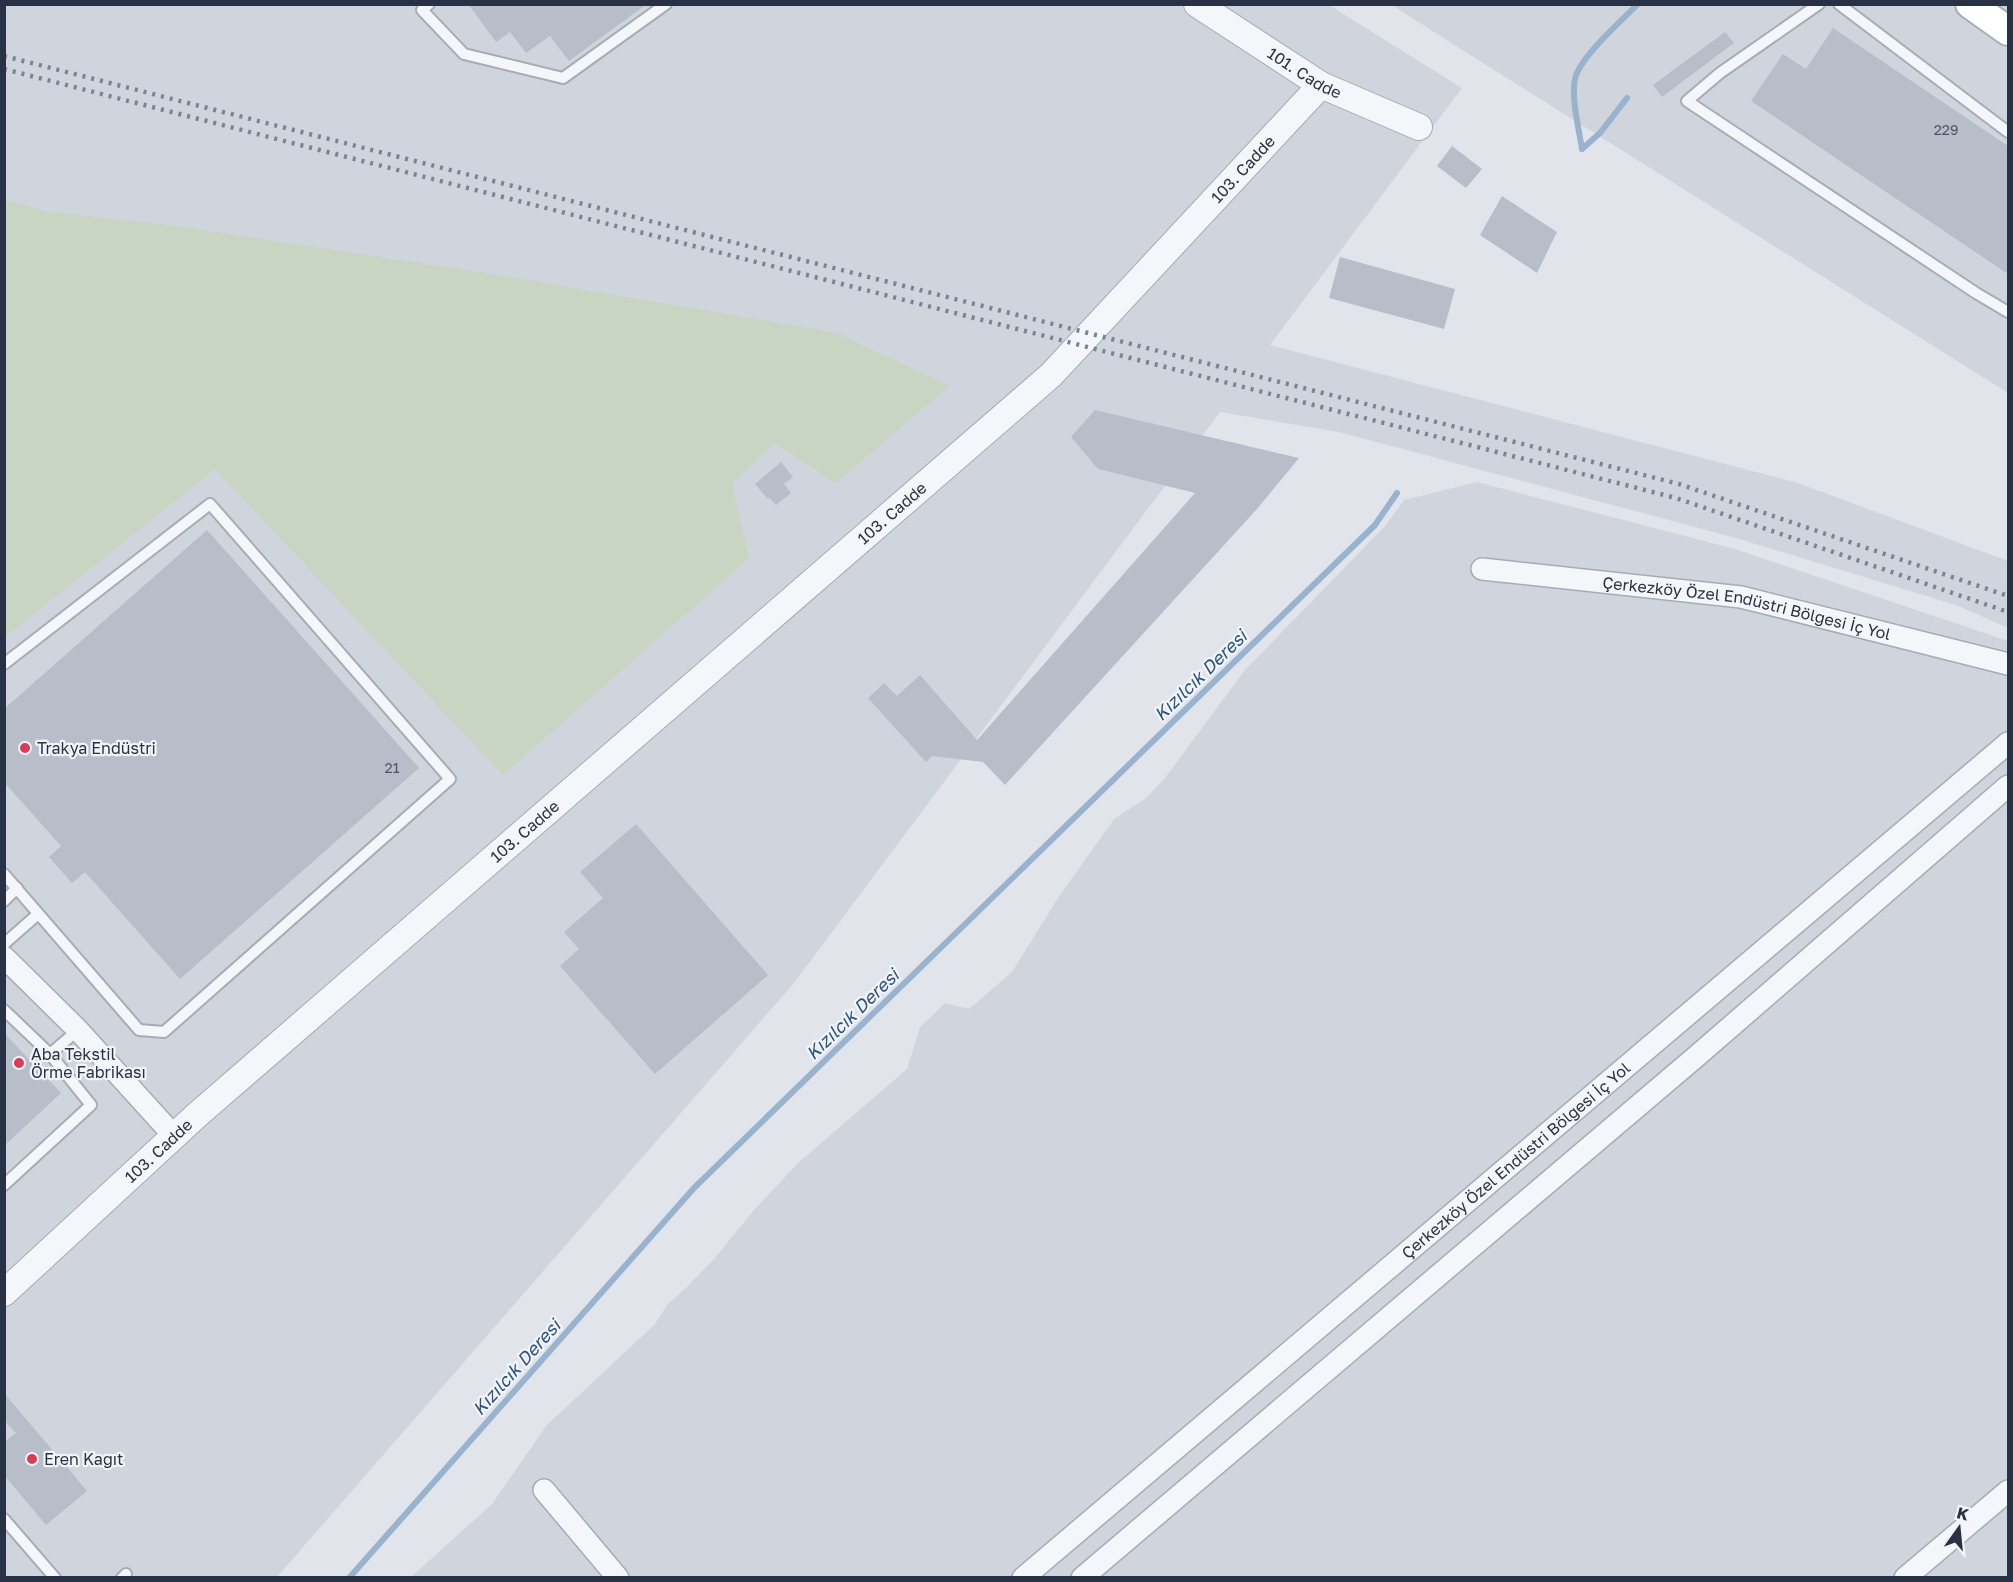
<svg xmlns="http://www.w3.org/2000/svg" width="2013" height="1582" font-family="'Golos Text',sans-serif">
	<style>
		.built { fill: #cfd4dd }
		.green { fill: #c7d5c2 }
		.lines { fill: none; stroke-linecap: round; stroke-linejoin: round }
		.stream { stroke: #99b3ce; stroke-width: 6 }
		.building { fill: #b8bec9 }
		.service-casing { stroke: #a6acb6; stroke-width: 14 }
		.minor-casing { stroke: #a6acb6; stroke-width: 24 }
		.tertiary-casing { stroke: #a6acb6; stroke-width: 28 }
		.secondary-casing { stroke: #a6acb6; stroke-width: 32 }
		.service { stroke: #f4f6f9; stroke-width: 10 }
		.minor { stroke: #f4f6f9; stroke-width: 21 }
		.tertiary { stroke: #f4f6f9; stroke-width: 26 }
		.secondary { stroke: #fff; stroke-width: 28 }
		.rail { stroke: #798496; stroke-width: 4.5; stroke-dasharray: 3 6; stroke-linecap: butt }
		.poi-dot { fill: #d93d56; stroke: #f1f4f8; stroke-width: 2 }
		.labels { text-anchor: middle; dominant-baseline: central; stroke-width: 4.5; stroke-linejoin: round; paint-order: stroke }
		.number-label { font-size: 14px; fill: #4c5565 }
		.street-label { font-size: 16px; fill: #283244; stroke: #f1f4f8 }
		.poi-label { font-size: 16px; fill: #283244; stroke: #f1f4f8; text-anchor: start }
		.water-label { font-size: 18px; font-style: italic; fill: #2e527b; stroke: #f1f4f8 }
	</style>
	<rect width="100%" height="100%" fill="#e1e5eb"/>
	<g class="built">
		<path d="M5,5H1329L1462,88L1270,345L1798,483L2008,561V628L1956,605L1736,538L1339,432L1220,412L794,983L277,1577L5,1578Z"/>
		<path d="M1392,5H2008V393L1437,34Z"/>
		<path d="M1477,482L1735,549L2008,641V1577L410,1578L492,1504L547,1425L655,1324L668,1304L688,1286L714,1259L755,1209L798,1163L907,1069L920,1027L945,1003L969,1009L1012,972L1058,898L1114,819L1146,798L1165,778L1245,670L1385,526L1404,500Z"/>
	</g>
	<path class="green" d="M5,200L49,212L175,226L492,274L837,333L949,386L836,483L775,443L732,484L749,558L503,775L215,469L5,637Z"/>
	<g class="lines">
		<g class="stream">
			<path d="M1582,149C1579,129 1571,99 1575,79C1579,58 1621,21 1638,4"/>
			<path d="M1582,149L1600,133L1627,98"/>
			<path d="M349,1578L694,1188L1375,525L1397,493"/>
		</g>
	</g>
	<g class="building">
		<path d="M468,4H647L569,61L550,36L526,53L510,32L496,42Z"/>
		<path d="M1833,28L2008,146V274L1751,101L1783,54L1806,69Z"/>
		<path d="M1725,32L1734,43L1662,97L1653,85Z"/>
		<path d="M1452,146L1482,169L1466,188L1437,166Z"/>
		<path d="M1502,196L1557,232L1537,273L1480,235Z"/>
		<path d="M1340,257L1455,289L1444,329L1329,298Z"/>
		<path d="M1095,410L1299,458L1257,509L1005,785L983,762L932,756L926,762L868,698L884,683L897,696L920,675L977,740L1195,493L1098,469L1071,437Z"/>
		<path d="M781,462L793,477L784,484L791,493L776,505L769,497L768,499L755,484Z"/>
		<path d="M207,530L419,768L180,979L85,872L72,883L49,857L61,846L4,782V709Z"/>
		<path d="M636,824L768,975L655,1074L560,966L579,949L564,932L603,898L580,872Z"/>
		<path d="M4,1033L61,1093L4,1146Z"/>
		<path d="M4,1393L87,1491L46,1525L4,1475V1442L16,1433L4,1420Z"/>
	</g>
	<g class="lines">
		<g class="service-casing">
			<g id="service">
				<path d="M429,4L422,10L464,54L563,78L666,4"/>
				<path d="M1819,4L1720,73L1687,101L1976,293L2008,312"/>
				<path d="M1839,4L2008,132"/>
				<path d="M4,664L210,504L450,779L164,1032L139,1030L4,874"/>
				<path d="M4,901L17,888"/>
				<path d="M4,944L38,914"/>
				<path d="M4,1010L50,1054"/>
				<path d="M4,1185L91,1105L50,1054L78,1030"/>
				<path d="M4,1519L55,1578"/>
				<path d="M122,1578L126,1574"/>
			</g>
		</g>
		<g class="minor-casing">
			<g id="minor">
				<path id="s1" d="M1482,569L1741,597L2008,664"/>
				<path d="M4,957L78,1030L174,1136"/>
				<path d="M544,1490L618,1578"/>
				<path id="s2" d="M1023,1578L2008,743"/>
				<path d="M1082,1578L1698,1055L2008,786"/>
				<path d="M1905,1578L2008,1491"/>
			</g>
		</g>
		<g class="tertiary-casing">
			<g id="tertiary">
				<path id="s3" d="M1197,4L1321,85L1419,127"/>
				<path id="s4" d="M4,1293L197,1115L1051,375L1321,85"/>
			</g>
		</g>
		<g class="secondary-casing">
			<path id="secondary" d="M1970,4L2008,31"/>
		</g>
		<use href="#service" class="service"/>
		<use href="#minor" class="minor"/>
		<use href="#tertiary" class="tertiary"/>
		<use href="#secondary" class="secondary"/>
		<g class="rail">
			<path d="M4,56L1679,484L2008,596"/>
			<path d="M4,69L1676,498L2008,612"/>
		</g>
	</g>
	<g class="poi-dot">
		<circle cx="25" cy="748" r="6"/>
		<circle cx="19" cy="1063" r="6"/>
		<circle cx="32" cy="1459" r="6"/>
	</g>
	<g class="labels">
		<g class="number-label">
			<text x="1946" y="129">229</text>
			<text x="392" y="767">21</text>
		</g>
		<g class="street-label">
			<text stroke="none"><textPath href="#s3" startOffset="128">101. Cadde</textPath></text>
			<text stroke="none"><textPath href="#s4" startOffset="1674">103. Cadde</textPath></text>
			<text stroke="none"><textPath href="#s4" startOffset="1182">103. Cadde</textPath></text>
			<text stroke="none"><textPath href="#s1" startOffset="268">Çerkezköy Özel Endüstri Bölgesi İç Yol</textPath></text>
			<text stroke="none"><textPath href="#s4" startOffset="696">103. Cadde</textPath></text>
			<text stroke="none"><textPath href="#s4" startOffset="210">103. Cadde</textPath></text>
			<text stroke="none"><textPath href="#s2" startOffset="646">Çerkezköy Özel Endüstri Bölgesi İç Yol</textPath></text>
		</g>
		<g class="poi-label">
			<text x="37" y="748">Trakya Endüstri</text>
			<text x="31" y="1054">Aba Tekstil<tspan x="31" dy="18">Örme Fabrikası</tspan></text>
			<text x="44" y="1459">Eren Kağıt</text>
		</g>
		<g class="water-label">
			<text transform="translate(1200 675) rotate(-44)">Kızılcık Deresi</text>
			<text transform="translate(852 1014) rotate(-44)">Kızılcık Deresi</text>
			<text transform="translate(516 1367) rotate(-48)">Kızılcık Deresi</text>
		</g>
	</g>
	<rect width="2013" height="1582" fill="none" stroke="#283244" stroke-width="12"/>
	<g transform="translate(1959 1528) rotate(15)" stroke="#f1f4f8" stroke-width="4.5" paint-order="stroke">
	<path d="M0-4.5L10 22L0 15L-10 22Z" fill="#283244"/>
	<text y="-9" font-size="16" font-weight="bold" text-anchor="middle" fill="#283244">K</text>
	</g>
</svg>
